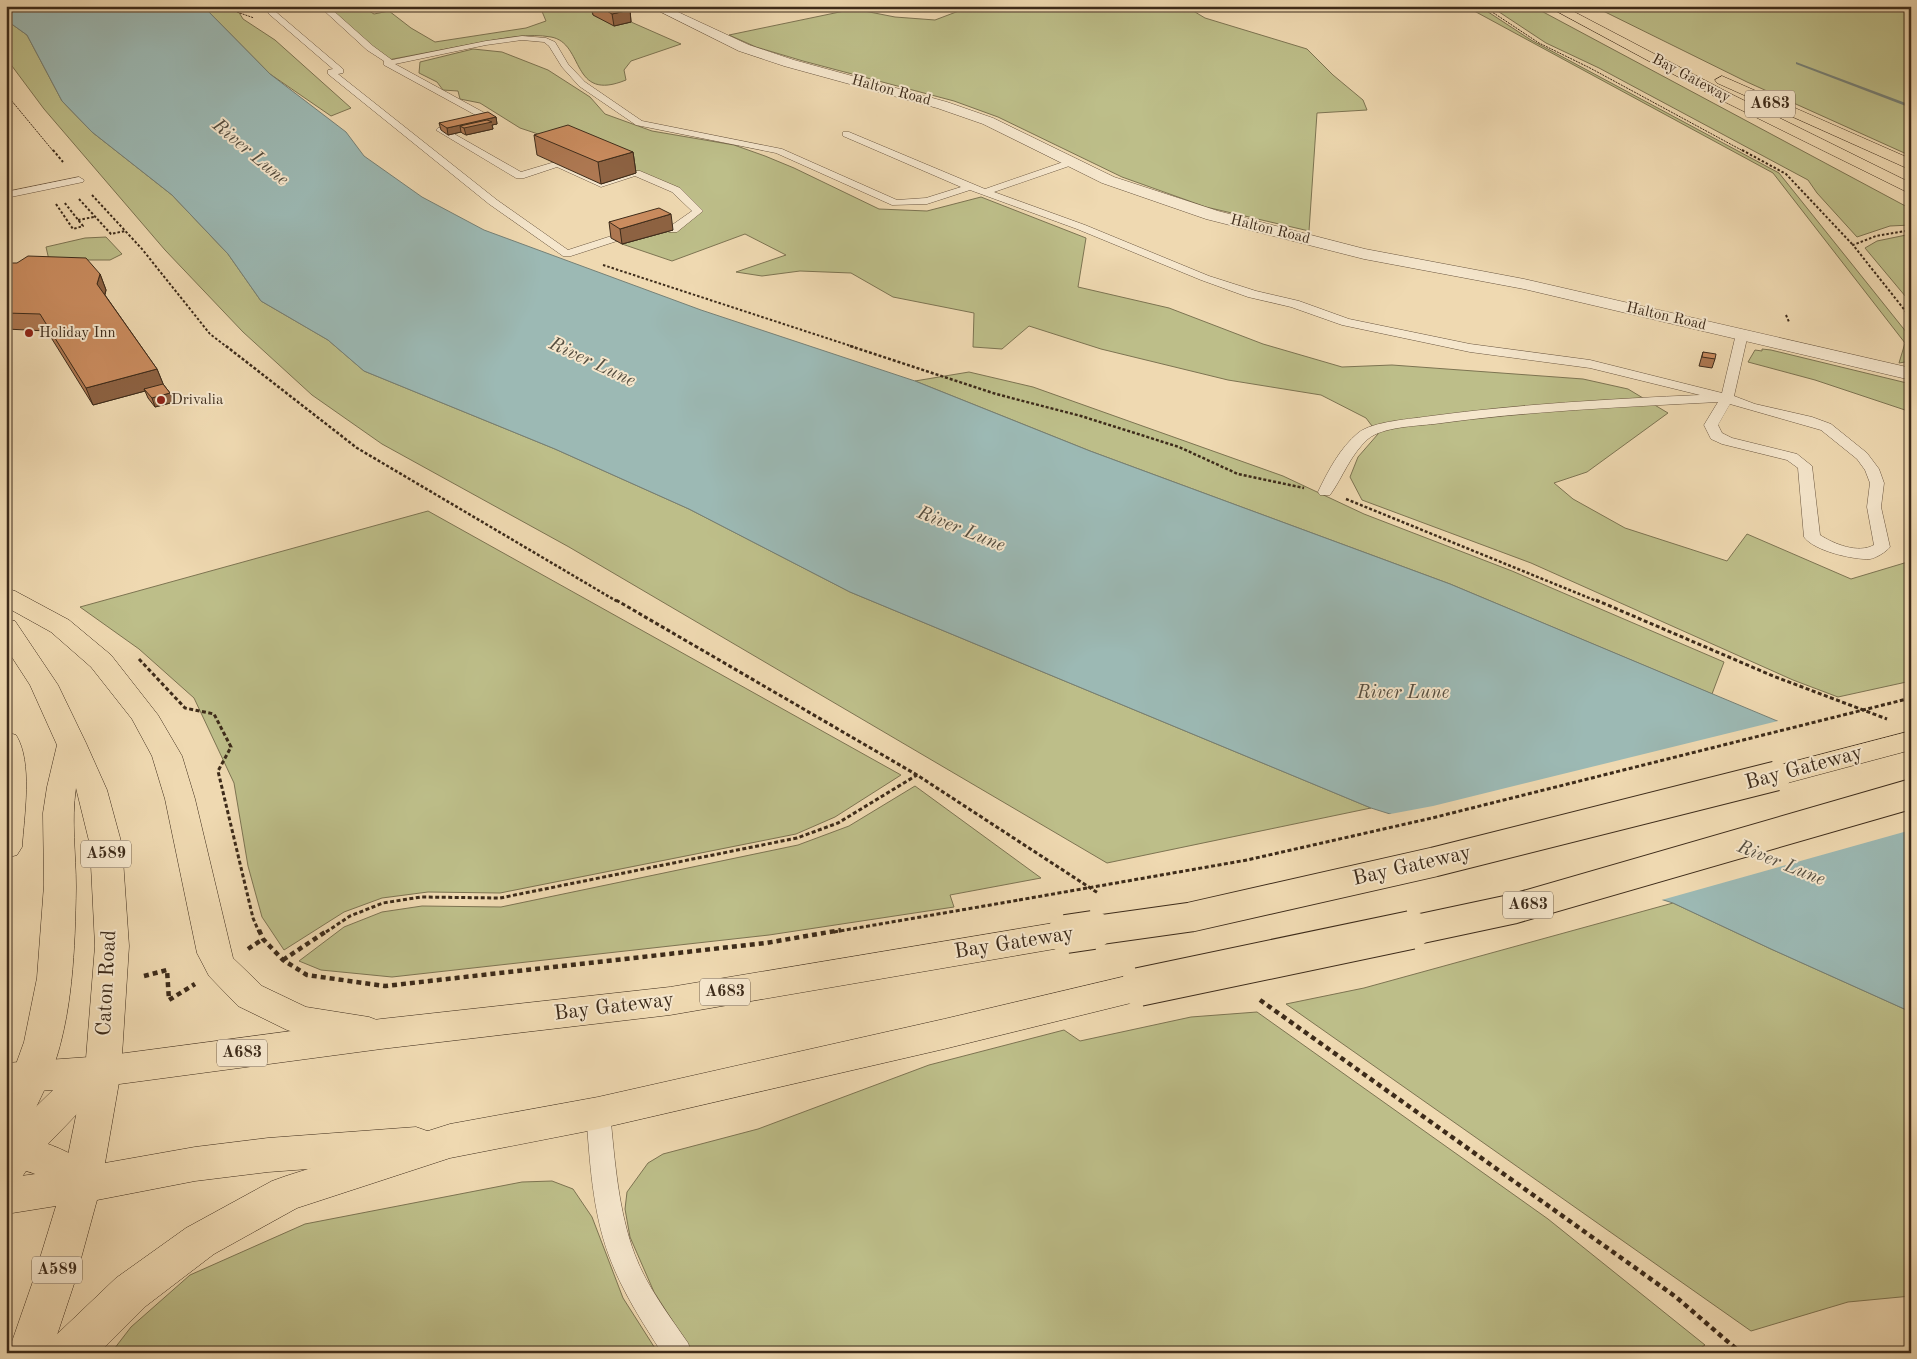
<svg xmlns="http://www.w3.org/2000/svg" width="1917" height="1359" font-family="'Old Standard TT',serif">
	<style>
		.green { fill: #bdbe89; stroke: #7d7452 }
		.water { fill: #9cb9b4; stroke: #768076 }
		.pier { fill: #efd9b1 }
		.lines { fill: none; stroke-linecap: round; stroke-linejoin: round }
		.stream { fill: #768076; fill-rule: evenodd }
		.service-casing { stroke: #6a5640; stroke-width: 1 }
		.tertiary-casing { stroke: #6a5640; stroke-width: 1 }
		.primary-casing { stroke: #3d2b1a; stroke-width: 1 }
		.trunk-casing { stroke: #3d2b1a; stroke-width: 1 }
		.motorway-casing { stroke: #3d2b1a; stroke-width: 1 }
		.path-far4 { stroke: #3d2b1a; stroke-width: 1; stroke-dasharray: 2 1; stroke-linecap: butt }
		.path-far3 { stroke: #3d2b1a; stroke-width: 2; stroke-dasharray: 2.5 2; stroke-linecap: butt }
		.path-far2 { stroke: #3d2b1a; stroke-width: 2.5; stroke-dasharray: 3 2; stroke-linecap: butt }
		.path-far1 { stroke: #3d2b1a; stroke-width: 3; stroke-dasharray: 4 2.5; stroke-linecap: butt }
		.path { stroke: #3d2b1a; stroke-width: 4.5; stroke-dasharray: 5 4; stroke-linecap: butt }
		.service { fill: #f5e6cc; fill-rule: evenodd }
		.tertiary { fill: #f5e6cc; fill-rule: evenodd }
		.primary { fill: #efd9b1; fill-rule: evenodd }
		.trunk { fill: #efd9b1; fill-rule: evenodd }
		.motorway { fill: #efd9b1; fill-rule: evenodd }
		.trunk-bridge-far1-casing { stroke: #3d2b1a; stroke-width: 31; stroke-linecap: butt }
		.trunk-bridge-casing { stroke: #3d2b1a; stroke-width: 40; stroke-linecap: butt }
		.path-bridge { stroke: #3d2b1a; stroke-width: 3; stroke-dasharray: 4 2.5; stroke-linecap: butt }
		.trunk-bridge-far1 { stroke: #efd9b1; stroke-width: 29 }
		.trunk-bridge { stroke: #efd9b1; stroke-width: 38 }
		.wall { fill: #ae7852; stroke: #3d2b1a }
		.shaded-wall { fill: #8d6242; stroke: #3d2b1a }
		.building { fill: #ca8c5f; stroke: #3d2b1a }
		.poi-dot { fill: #8f2418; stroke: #f5e6cc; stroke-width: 2 }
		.labels { text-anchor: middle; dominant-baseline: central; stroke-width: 4; stroke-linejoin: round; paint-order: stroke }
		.far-street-label { font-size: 15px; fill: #3d2b1a; stroke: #f5e6cc }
		.far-poi-label { font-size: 15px; fill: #3d2b1a; stroke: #f5e6cc; text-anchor: start }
		.shield { fill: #f5e6cc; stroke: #74634f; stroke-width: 1 }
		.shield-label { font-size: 16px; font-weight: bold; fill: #3d2b1a }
		.water-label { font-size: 19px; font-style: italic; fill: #554e40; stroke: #f5e6cc }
		.near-street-label { font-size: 21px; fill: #3d2b1a; stroke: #f5e6cc }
	</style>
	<rect width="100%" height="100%" fill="#efd9b1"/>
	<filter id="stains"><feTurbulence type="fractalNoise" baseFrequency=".004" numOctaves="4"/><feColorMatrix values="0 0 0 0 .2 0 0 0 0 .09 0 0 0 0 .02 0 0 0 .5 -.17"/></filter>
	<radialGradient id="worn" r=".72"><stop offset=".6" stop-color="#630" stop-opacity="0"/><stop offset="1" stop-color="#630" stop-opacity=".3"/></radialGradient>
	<g class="green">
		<path d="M203,6H235L243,19L275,40L351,108L331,116L270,74Z"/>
		<path d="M323,6H361L374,14L389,11L411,28L435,42L526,28L546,21L541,9L523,6H583L591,10L593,15L614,25L631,22L681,44L631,61L624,70L626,80C570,103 585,43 551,37C529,33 505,38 483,42C451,48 420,54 388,60Z"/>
		<path d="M972,6H1185L1205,18L1307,49L1333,75L1363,100L1367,110L1317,113L1309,231L1206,207L1122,177L998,117L954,101L803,61L756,47L729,35L854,9L895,17L935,20Z"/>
		<path d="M1465,6H1479L1531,40L1779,173L1911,338V361L1899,363L1905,343L1773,173Z"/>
		<path d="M1490,6H1532L1911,209V225L1890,226L1857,237L1817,193L1808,180L1599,68L1546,43Z"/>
		<path d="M1593,6H1911V156L1747,82Z"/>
		<path d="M6,20L27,35L62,101L92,132L172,195L228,254L261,301L328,340L364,371L555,449L689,509L850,592L1371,808L1107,863L569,547L382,444L312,395L243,332L165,250L44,109L6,58Z"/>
		<path d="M473,49L502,52L548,70L590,97L605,114L652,131L734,145L765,156L794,168L879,209L927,211L981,197L1086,238L1078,287L1169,308L1263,344L1342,367L1392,365L1583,379L1628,389L1668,413L1587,472L1554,483L1573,499L1625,528L1727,561L1747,534L1851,579L1911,561V681L1838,697L1793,680L1531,563L1362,500L1350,477L1358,457L1378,434L1366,418L1321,395L1228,380L1101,349L1029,326L1002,349L973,347L974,313L893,297L851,273L800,271L762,276L736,272L786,255L745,234L672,261L622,244L673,230L698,211L676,190L571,145L520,128L480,103L460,99L458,91L443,90L437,82L419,73L420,62Z"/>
		<path d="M1911,234V303L1865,248L1877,241Z"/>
		<path d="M106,237L122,254L110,260H49L46,247L85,238Z"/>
		<path d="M1762,349L1771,350L1911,384V412L1815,380L1748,362L1755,350L1762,351Z"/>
		<path d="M969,372L1033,387L1283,476L1364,514L1512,571L1724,662L1712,694L1450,584L1090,451L915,381Z"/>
		<path d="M428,511L901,775L835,817L796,834L500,893L428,892L382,898L344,912L284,950L262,917L248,866L234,783L194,698L139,649L80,607Z"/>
		<path d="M915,786L1041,878L950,895L954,907L769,935L392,977L321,970L299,961L344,927L382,912L422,906L501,907L798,845L849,826Z"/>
		<path d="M1673,903L1771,949L1911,1012V1296L1848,1302L1751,1331L1286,1004L1364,988Z"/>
		<path d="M1257,1012L1548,1219L1705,1345L1693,1353H693L654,1292L630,1237L625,1209L627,1192L648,1163L663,1154L758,1129L929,1065L1064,1030L1080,1041L1191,1017Z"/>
		<path d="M552,1181L573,1189L592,1217L623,1298L658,1353H111L131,1327L190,1275L305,1224L522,1182Z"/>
	</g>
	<path class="water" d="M6,6H203L270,74L346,132L364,156L422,197L484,230L701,310L915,381L1090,451L1450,584L1911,777V1012L1771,949L1673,903L1371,808L850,592L689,509L555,449L364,371L328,340L261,301L228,254L172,195L92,132L62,101L27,35L6,20Z"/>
	<path class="pier" d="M1782,720L1911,774V830L1658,901L1385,815L1433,806Z"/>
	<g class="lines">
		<path class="stream" d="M1796,62L1911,105V108L1796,64Z"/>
		<g class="service-casing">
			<g id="service">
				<path d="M273,6H281L276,12L343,69V73L338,74L497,200L568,250L661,220L672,225L692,211L672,192L635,176L601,187L557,167L524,178H516L436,130L438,128L481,118L384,65V61L367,50L319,6H328L373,46L392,60L486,41L522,36L546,38L555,42L568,64L585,82L642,121L782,149L897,200L926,198L961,187L843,136V132H849L985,189L1069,160H1075V164L994,192L1085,225L1209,276L1256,291L1299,301L1349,319L1470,344L1590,360L1722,393L1736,334L1742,330L1746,331L1748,334L1734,396L1755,404L1812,417L1831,424L1867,453L1879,469L1884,483L1881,507L1890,547C1886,552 1876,558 1870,559C1854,560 1814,551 1804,537L1798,468L1787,460L1722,444L1711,439L1704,425L1718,402C1623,407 1528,411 1434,424C1416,426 1382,427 1368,439C1350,455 1343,477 1330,495H1320L1318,492C1328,471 1340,448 1358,433C1373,421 1412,419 1431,416C1521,404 1610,399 1700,395L1590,368L1470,352L1342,325L1291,307L1248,297L1201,280L1077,229L970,190L927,204L892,205L776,153L636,125L579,86L562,67L549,46L544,42L522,40L486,45L395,64L492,117V121L449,131L521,172L558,161L602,180L632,171H640L680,188L703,211L677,232H669L660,227L571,256H563L489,204L328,74V70L333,69L269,14L268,12ZM1730,404L1821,430L1857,459L1865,470L1870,483L1867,507L1874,545C1858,554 1834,544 1820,535L1812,466L1797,454L1732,438L1722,433L1718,425Z"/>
				<path d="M79,177L84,180L83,182L6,198V192Z"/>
				<path d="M598,1103L606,1106L610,1113C615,1161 618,1210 635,1255C647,1287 669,1315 688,1343L692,1353H662C642,1322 622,1291 609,1256C592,1210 590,1161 586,1113L590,1106Z"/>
			</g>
		</g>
		<g class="tertiary-casing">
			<path id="tertiary" d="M649,6H665L749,45L794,60L947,102L993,118L1114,177L1218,211L1365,249L1524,279L1911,368V380L1524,289L1364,259L1206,219L1102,183L983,124L937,108L784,66L739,51Z"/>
		</g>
		<g class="primary-casing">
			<g id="primary">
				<path d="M6,588L15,591L69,620L111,655L158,715L182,756L195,799L233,958L262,986L306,1007L369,1017L382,1022L387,1032L382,1042L369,1047L300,1034L287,1030L238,1006L209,976L197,953L165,799L152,756L132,719L91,667L51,632L6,607Z"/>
				<path d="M6,619L15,621L58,685L86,743L107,790L122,845L129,946L121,1071L105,1163L195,1147L268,1138L416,1127L430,1132L435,1144L430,1156L416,1161L268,1172L195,1181L97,1200L74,1284L51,1353H8L32,1284L56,1206L6,1214V1178L65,1170L85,1071L95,946L90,845L76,788C71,821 76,854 76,887C75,948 73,1015 51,1074C42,1097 31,1118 19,1139L6,1143V1092L24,1042L37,978L44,885L43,813L47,787L57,745L30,685L6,648Z"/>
				<path d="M6,732L16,735C33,762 24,816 22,847L17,855L6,858Z"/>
			</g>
		</g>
		<g class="trunk-casing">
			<g id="trunk">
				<path d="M1547,6H1563L1733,95L1911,183V194L1723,101Z"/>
				<path d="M1911,731V750L1776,786L1765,783L1761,776L1765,769Z"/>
				<path d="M1066,921L1078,925L1083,934L1078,943L1066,947L670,1015L381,1049L112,1085L76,1115L48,1144C70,1152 91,1163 102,1185L96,1197L82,1203C61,1195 48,1176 26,1171L20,1180L6,1185V1134H8L53,1090L6,1093V1063L103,1056L381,1019L670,987Z"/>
				<path d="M1139,973L1151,977L1156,987L1151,997L1139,1001L944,1049L598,1129L450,1158L297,1208L214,1254L146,1306L99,1353H47L53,1338L116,1278L186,1228L272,1181L286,1176L450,1124L598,1097L944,1019Z"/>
			</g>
		</g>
		<g class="motorway-casing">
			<path id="motorway" d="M1722,76L1911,159V170L1717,83L1715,80Z"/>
		</g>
		<g class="path-far4">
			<path d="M220,6L254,18"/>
			<path d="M1483,6L1539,43L1590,68L1745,152"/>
			<path d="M6,94L54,152"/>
		</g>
		<g class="path-far3">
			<path d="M53,150L63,162"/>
			<path d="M1742,150L1786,174L1853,245"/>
			<path d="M92,195L142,249L210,334L227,347"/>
			<path d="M79,199L111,234L125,231"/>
			<path d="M56,204L73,229L83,226L64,202"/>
			<path d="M78,220L94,217"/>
			<path d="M1911,230L1876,236L1853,245L1911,318"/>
			<path d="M603,265L854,347"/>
			<path d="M1786,315L1789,322"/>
		</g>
		<g class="path-far2">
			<path d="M226,346L357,448L618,602"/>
			<path d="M850,346L996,394L1081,416L1179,447L1238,474L1304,488"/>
			<path d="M1346,499L1599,602"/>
		</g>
		<g class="path-far1">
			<path d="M616,600L917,775L1098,893"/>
			<path d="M1596,600L1773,676L1887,719"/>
			<path d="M139,659L185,708L214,714L231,747L218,771L253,918L259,932"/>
			<path d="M326,932L350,916L383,903L421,897L500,898L797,838L838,823L917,775"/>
			<path d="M834,932L1019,900"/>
		</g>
		<g class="path">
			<path d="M259,930L263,939L283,960L307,975L385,986L766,943L841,930"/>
			<path d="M248,949L263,939"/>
			<path d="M283,960L328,930"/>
			<path d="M144,976L167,970L169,1000L195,984"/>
			<path d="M1260,1000L1676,1297L1741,1353"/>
		</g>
		<use href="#service" class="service"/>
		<use href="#tertiary" class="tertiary"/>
		<use href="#primary" class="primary"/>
		<use href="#trunk" class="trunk"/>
		<use href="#motorway" class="motorway"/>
		<g class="trunk-bridge-far1-casing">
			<g id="trunk-bridge-far1">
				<path d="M1084,932L1191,917L1434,862L1776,776"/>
				<path d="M1405,932L1513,909L1911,794"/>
			</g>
		</g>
		<g class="trunk-bridge-casing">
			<g id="trunk-bridge">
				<path d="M1066,934L1093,930"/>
				<path d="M1139,987L1411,930"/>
			</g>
		</g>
		<path class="path-bridge" d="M1019,900L1247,860L1432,818L1911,698"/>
		<use href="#trunk-bridge-far1" class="trunk-bridge-far1"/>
		<use href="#trunk-bridge" class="trunk-bridge"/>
	</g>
	<g class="wall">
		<path d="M583,6H621L630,10L631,22L614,26L593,15L592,10Z"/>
		<path d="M496,117L497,124L492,125L493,129L466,135L462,133L461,132L448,135L441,130L439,123Z"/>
		<path d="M534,135L633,152L636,173L601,184L537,155Z"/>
		<path d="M609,222L673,230L622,244L611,238Z"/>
		<path d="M6,263L100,274L106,290L105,295L157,369L163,384L170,393L174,402L155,407L148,398L145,391L93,405L47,331L6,329Z"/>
		<path d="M1703,352L1715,359L1712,368L1699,366Z"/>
	</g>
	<g class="shaded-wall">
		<path d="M630,10L631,22L614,26L612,14Z"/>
		<path d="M496,117L497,124L492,125L493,129L466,135L464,128L460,126L461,132L448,135L447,128Z"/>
		<path d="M633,152L636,173L601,184L598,162Z"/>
		<path d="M671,214L673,230L622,244L620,229Z"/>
		<path d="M100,274L106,290L103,300L97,284Z"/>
		<path d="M157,369L164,386L144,389L145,391L93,405L86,388Z"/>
		<path d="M170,393L174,402L155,407L152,398Z"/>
	</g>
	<g class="building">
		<path d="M598,6H621L630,10L612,14Z"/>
		<path d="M488,112L496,117L447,128L439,123Z"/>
		<path d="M487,120L492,122L464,128L460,126Z"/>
		<path d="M568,125L633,152L598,162L534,135Z"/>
		<path d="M659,208L671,214L620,229L609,222Z"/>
		<path d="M28,256L86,258L100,274L97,284L157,369L86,388L40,314L6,313V263H17Z"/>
		<path d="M1703,352L1716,354L1715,359L1702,357Z"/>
		<path d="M163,384L170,393L152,398L144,389Z"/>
	</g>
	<g class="poi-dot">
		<circle cx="29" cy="333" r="5"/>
		<circle cx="161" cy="400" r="5"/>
	</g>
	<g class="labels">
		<g class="far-street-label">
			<text transform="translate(1691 79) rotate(28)">Bay Gateway</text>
			<text transform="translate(891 91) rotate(15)">Halton Road</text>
			<text transform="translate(1270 230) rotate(14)">Halton Road</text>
			<text transform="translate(1666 317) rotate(13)">Halton Road</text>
		</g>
		<g class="far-poi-label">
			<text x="39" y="333">Holiday Inn</text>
			<text x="171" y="400">Drivalia</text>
		</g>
		<g class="shield">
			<rect x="1745" y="90.5" width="50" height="27" rx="4"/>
			<rect x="81" y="840.5" width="50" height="27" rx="4"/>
			<rect x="1503" y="891.5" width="50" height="27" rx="4"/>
			<rect x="700" y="978.5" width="50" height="27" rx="4"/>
			<rect x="217" y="1039.5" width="50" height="27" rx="4"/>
			<rect x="32" y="1256.5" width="50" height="27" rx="4"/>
		</g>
		<g class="shield-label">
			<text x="1770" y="104">A683</text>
			<text x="106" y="854">A589</text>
			<text x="1528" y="905">A683</text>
			<text x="725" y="992">A683</text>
			<text x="242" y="1053">A683</text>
			<text x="57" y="1270">A589</text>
		</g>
		<g class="water-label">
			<text transform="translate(250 153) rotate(40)">River Lune</text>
			<text transform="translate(592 363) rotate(25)">River Lune</text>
			<text transform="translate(961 530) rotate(22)">River Lune</text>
			<text x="1403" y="693">River Lune</text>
			<text transform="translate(1781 864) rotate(22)">River Lune</text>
		</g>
		<g class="near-street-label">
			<text transform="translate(1804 768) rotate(-15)">Bay Gateway</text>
			<text transform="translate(1412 866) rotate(-13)">Bay Gateway</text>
			<text transform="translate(1014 943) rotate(-9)">Bay Gateway</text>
			<text transform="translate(107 983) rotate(-87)">Caton Road</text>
			<text transform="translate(614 1007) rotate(-7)">Bay Gateway</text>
		</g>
	</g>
	<rect width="1917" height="1359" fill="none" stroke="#efd9b1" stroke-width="25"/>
	<rect x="8" y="8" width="1902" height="1344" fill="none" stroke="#3d2b1a" stroke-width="2.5"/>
	<rect x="12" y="12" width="1892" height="1334" fill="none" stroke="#3d2b1a"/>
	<rect width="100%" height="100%" filter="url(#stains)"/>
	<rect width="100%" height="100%" fill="url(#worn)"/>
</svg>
